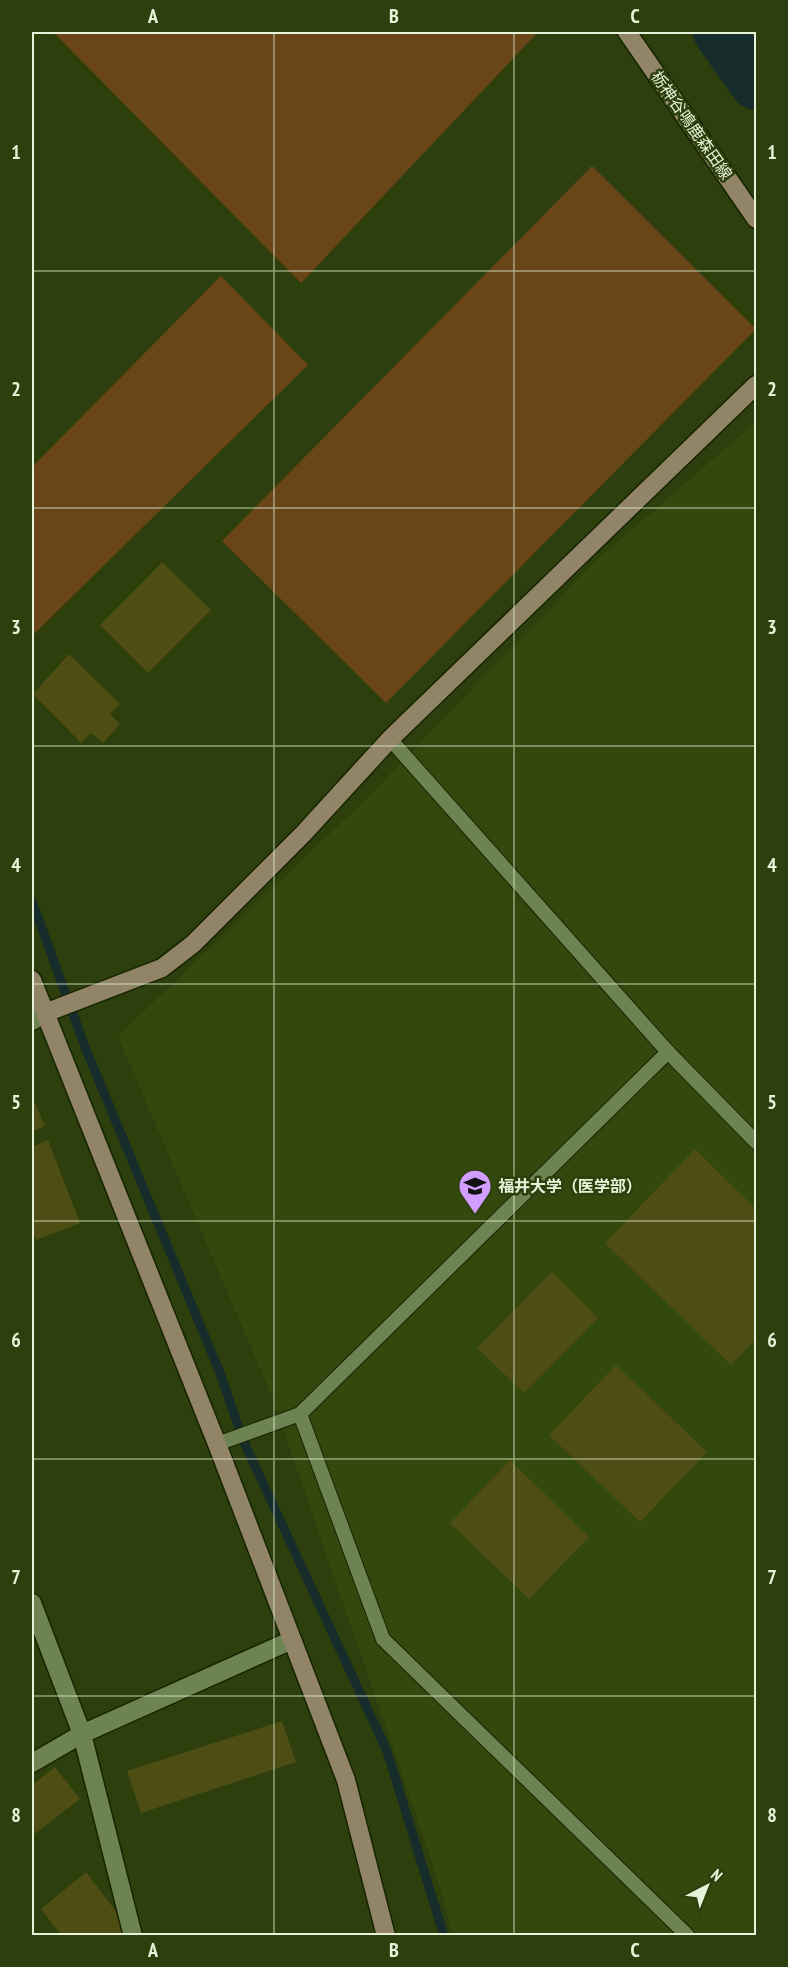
<svg xmlns="http://www.w3.org/2000/svg" width="788" height="1967" font-family="'PT Sans Narrow','Noto Sans JP',sans-serif">
	<style>
		.built { fill: #33480d }
		.pitch { fill: #6a4518 }
		.lines { fill: none; stroke-linecap: round; stroke-linejoin: round }
		.stream { stroke: #162d2b; stroke-width: 9 }
		.river { stroke: #162d2b; stroke-width: 52 }
		.building { fill: #4e4d13 }
		.lane-casing { stroke: #172401; stroke-width: 16 }
		.street-casing { stroke: #172401; stroke-width: 21 }
		.secondary-casing { stroke: #172401; stroke-width: 21 }
		.lane { stroke: #6d8351; stroke-width: 14 }
		.street { stroke: #6d8351; stroke-width: 18 }
		.secondary { stroke: #918467; stroke-width: 18 }
		.grid { fill: none; stroke: #e6f3d8; stroke-width: 1.5; stroke-opacity: 0.55 }
		.labels { text-anchor: middle; dominant-baseline: central; stroke-width: 5; stroke-linejoin: round; paint-order: stroke }
		.street-label { font-size: 16px; fill: #e6f3d8; stroke: #2d3f0d }
		.poi-label { font-size: 16px; font-weight: bold; fill: #e6f3d8; stroke: #2d3f0d; text-anchor: start }
		.neatline { fill: none; stroke: #e6f3d8; stroke-width: 2 }
		.grid-label { font-size: 20px; text-anchor: middle; font-weight: bold; fill: #e6f3d8 }
	</style>
	<rect width="100%" height="100%" fill="#2d3f0d"/>
	<path class="built" d="M756,422V1935H453L432,1861L271,1394L118,1036L363,802L599,558Z"/>
	<g class="pitch">
		<path d="M53,32H538L301,283Z"/>
		<path d="M592,166L756,329L386,703L222,541Z"/>
		<path d="M221,276L308,365L32,636V467Z"/>
	</g>
	<g class="lines">
		<path class="stream" d="M32,901L85,1047L220,1373L243,1440L387,1751L444,1936"/>
		<path class="river" d="M719,32L756,84"/>
	</g>
	<g class="building">
		<path d="M162,562L211,610L148,673L100,625Z"/>
		<path d="M69,654L120,704L110,714L120,724L103,743L91,733L81,743L33,694Z"/>
		<path d="M32,1096L45,1126L32,1132Z"/>
		<path d="M48,1140L80,1223L36,1240L32,1229V1147Z"/>
		<path d="M695,1149L756,1209V1339L731,1365L605,1243Z"/>
		<path d="M552,1272L598,1318L524,1393L477,1348Z"/>
		<path d="M616,1365L707,1452L640,1522L549,1435Z"/>
		<path d="M510,1460L589,1537L529,1599L450,1523Z"/>
		<path d="M282,1721L296,1762L141,1813L127,1771Z"/>
		<path d="M55,1767L80,1799L32,1836V1785Z"/>
		<path d="M86,1872L130,1930L123,1936H62L41,1909Z"/>
	</g>
	<g class="lines">
		<g class="lane-casing">
			<g id="lane">
				<path d="M390,739L668,1052L756,1142"/>
				<path d="M300,1414L383,1639L688,1936"/>
				<path d="M217,1444L300,1414L668,1052"/>
			</g>
		</g>
		<g class="street-casing">
			<g id="street">
				<path d="M32,1021L45,1013"/>
				<path d="M32,1603L82,1734L133,1936"/>
				<path d="M32,1763L82,1734L292,1640"/>
			</g>
		</g>
		<g class="secondary-casing">
			<g id="secondary">
				<path d="M627,32L756,219"/>
				<path d="M32,980L217,1444L346,1780L386,1936"/>
				<path d="M45,1013L162,968L193,944L303,834L390,739L756,385"/>
			</g>
		</g>
		<use href="#lane" class="lane"/>
		<use href="#street" class="street"/>
		<use href="#secondary" class="secondary"/>
	</g>
	<path class="grid" d="M274,32V1936M514,32V1936M32,271H756M32,508H756M32,746H756M32,984H756M32,1221H756M32,1459H756M32,1696H756"/>
	<defs>
		<g id="university-pin" transform="scale(1.725)"><path d="M0 17L-7.5 6A9.5 9.5 0 1 1 7.5 6Z" fill="#d19dfe" stroke="#2d3f0d"/><path d="M0-5L7-2L0 1L-7-2ZM-4 1L0 2.5L4 1V4Q0 6-4 4Z" fill="#111"/></g>
	</defs>
	<g fill-rule="evenodd">
		<use href="#university-pin" x="475" y="1186"/>
	</g>
	<g class="labels">
		<g class="street-label">
			<text transform="translate(692 125) rotate(55)">栃神谷鳴鹿森田線</text>
		</g>
		<g class="poi-label">
			<text x="498" y="1186">福井大学（医学部）</text>
		</g>
	</g>
	<rect width="788" height="1967" fill="none" stroke="#2d3f0d" stroke-width="66"/>
	<g transform="translate(707 1886) rotate(42)" stroke="#2d3f0d" stroke-width="4.5" paint-order="stroke">
	<path d="M0-4.5L10 22L0 15L-10 22Z" fill="#e6f3d8"/>
	<text y="-9" font-size="16" font-weight="bold" text-anchor="middle" fill="#e6f3d8">N</text>
	</g>
	<rect x="33" y="33" width="722" height="1901" class="neatline"/>
	<g class="grid-label">
		<text x="153" y="23">A</text>
		<text x="394" y="23">B</text>
		<text x="635" y="23">C</text>
		<text x="16" y="159">1</text>
		<text x="772" y="159">1</text>
		<text x="16" y="396">2</text>
		<text x="772" y="396">2</text>
		<text x="16" y="634">3</text>
		<text x="772" y="634">3</text>
		<text x="16" y="872">4</text>
		<text x="772" y="872">4</text>
		<text x="16" y="1109">5</text>
		<text x="772" y="1109">5</text>
		<text x="16" y="1347">6</text>
		<text x="772" y="1347">6</text>
		<text x="16" y="1584">7</text>
		<text x="772" y="1584">7</text>
		<text x="16" y="1822">8</text>
		<text x="772" y="1822">8</text>
		<text x="153" y="1957">A</text>
		<text x="394" y="1957">B</text>
		<text x="635" y="1957">C</text>
	</g>
</svg>
